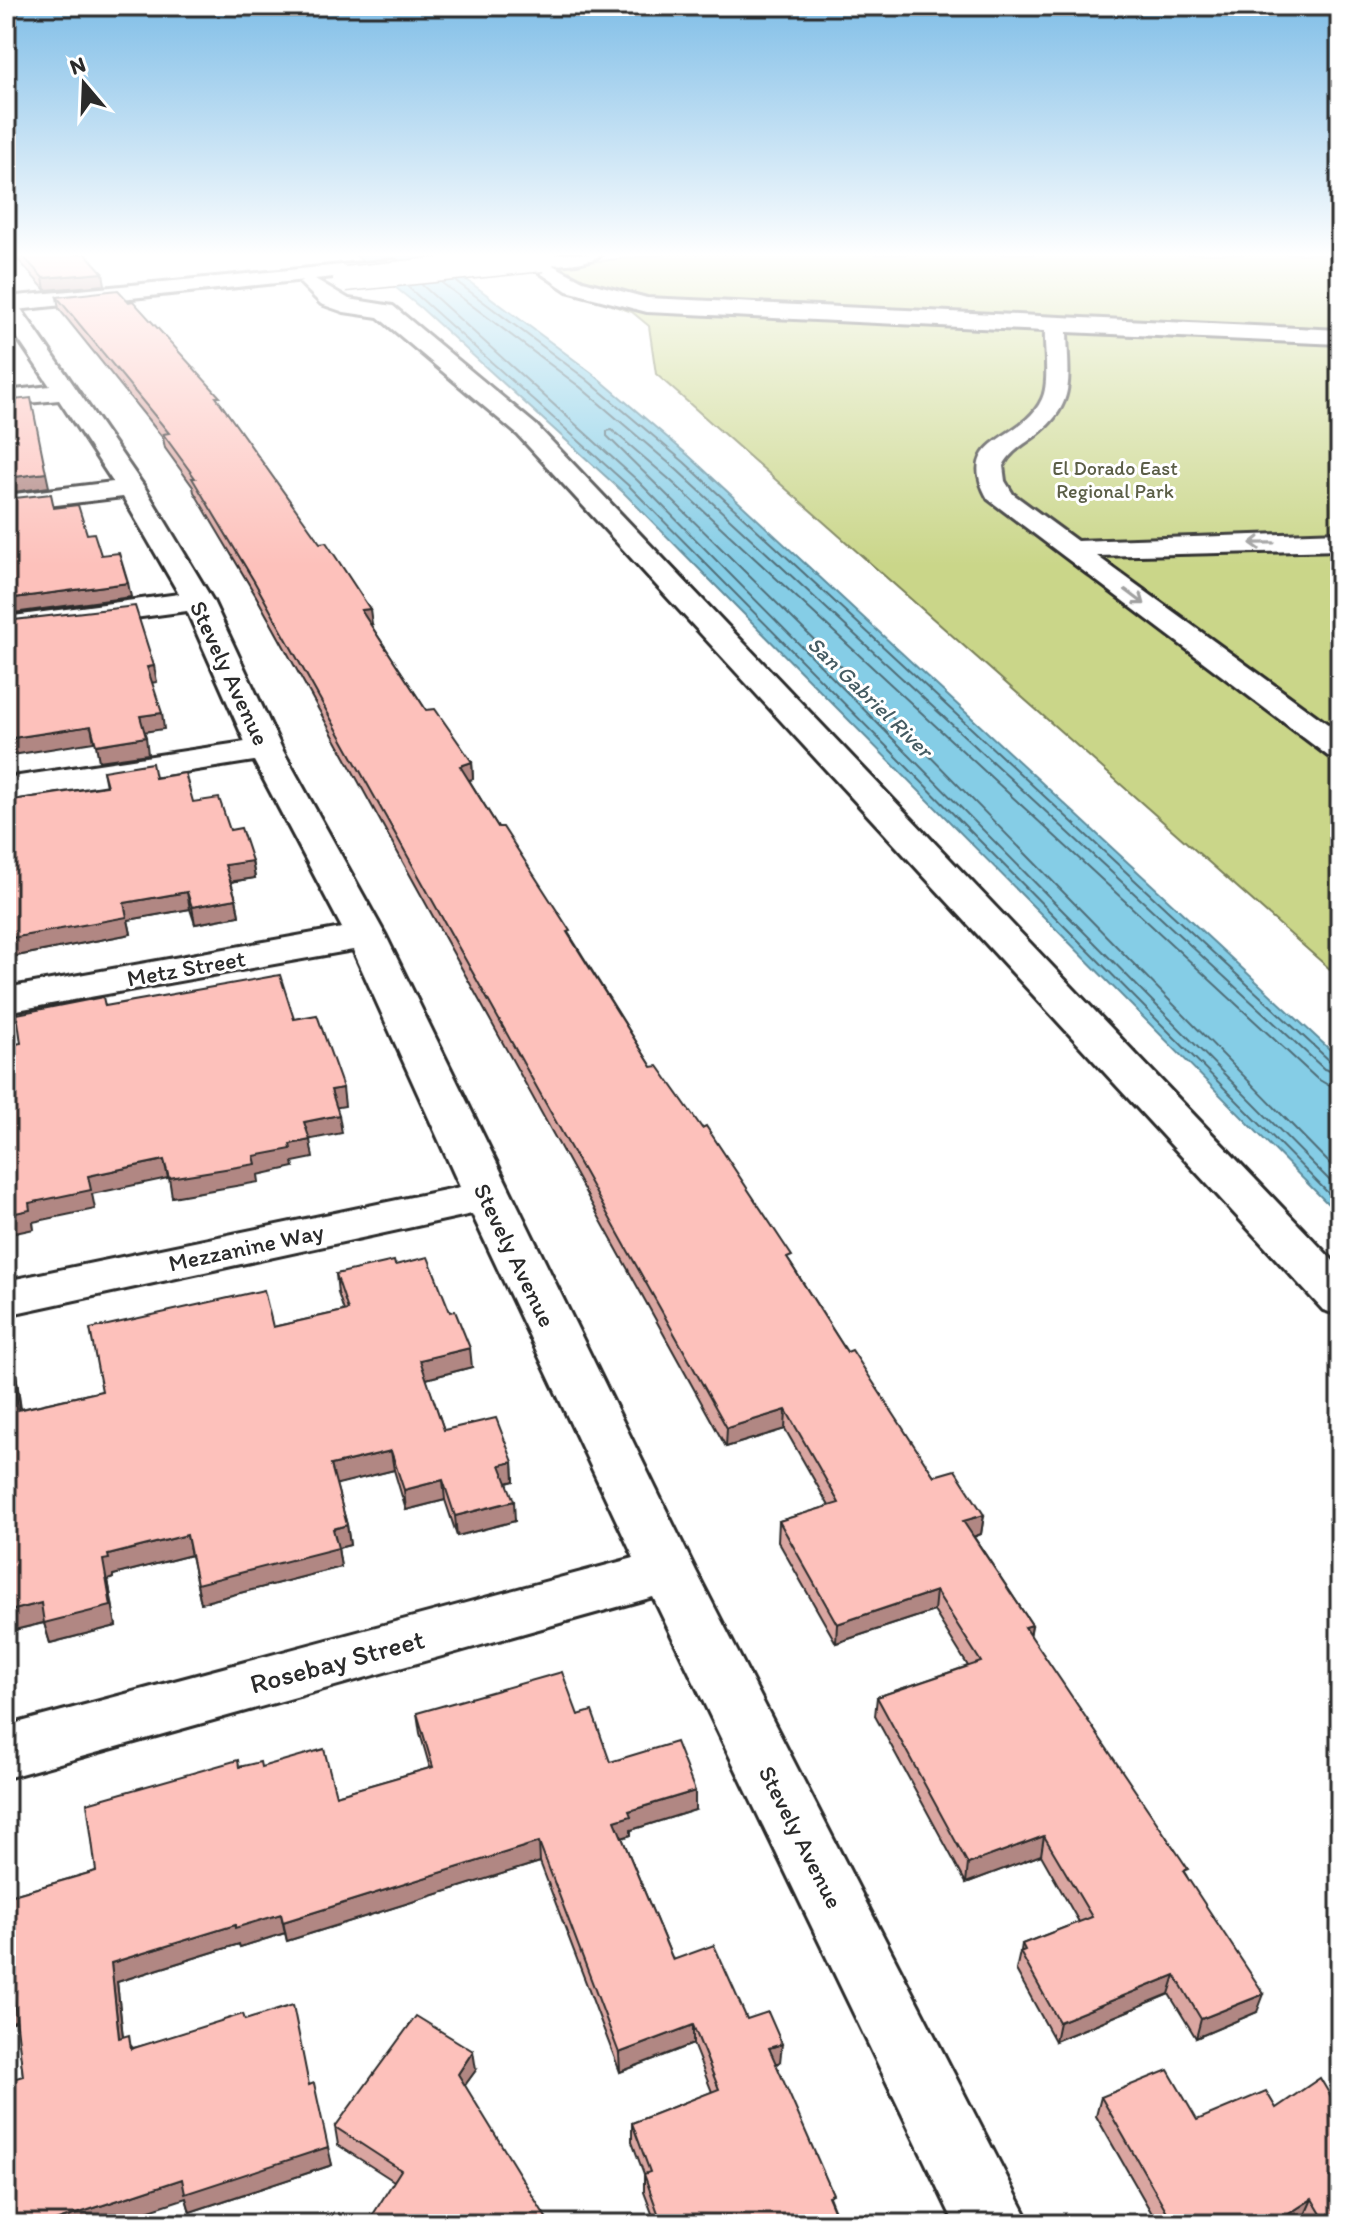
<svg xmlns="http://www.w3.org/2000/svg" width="1346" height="2230" font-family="Itim,sans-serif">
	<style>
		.green { fill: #cad689; stroke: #7a805a; stroke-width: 2 }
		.water { fill: #85cde6; stroke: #618c9b; stroke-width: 2 }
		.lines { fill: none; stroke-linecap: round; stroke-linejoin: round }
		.shore { stroke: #4f6c76; stroke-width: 2 }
		.minor-casing { stroke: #2b2b2b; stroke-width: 6 }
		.major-casing { stroke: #2b2b2b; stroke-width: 6 }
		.minor { fill: #fff; fill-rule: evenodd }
		.major { fill: #fff; fill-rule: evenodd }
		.major-bridge-casing { stroke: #2b2b2b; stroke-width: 27; stroke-linecap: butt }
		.major-bridge { stroke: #fff; stroke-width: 24 }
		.wall { fill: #daa6a1; stroke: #2b2b2b; stroke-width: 2 }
		.shaded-wall { fill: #b18783; stroke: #2b2b2b; stroke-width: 2 }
		.building { fill: #fdc1bb; stroke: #2b2b2b; stroke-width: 2 }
		.oneway { stroke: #a0a0a0 }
		.labels { text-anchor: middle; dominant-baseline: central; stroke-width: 6; stroke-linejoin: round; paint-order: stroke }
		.far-park-label { font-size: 20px; fill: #5b5e47; stroke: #fff }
		.far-water-label { font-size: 22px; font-style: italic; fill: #465c63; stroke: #fff }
		.street-label { font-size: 24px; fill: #2b2b2b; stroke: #fff }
		.near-street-label { font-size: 28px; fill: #2b2b2b; stroke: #fff }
	</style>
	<rect width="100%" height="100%" fill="#fff"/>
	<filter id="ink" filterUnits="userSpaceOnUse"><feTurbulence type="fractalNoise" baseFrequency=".0125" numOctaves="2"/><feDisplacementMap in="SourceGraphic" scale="16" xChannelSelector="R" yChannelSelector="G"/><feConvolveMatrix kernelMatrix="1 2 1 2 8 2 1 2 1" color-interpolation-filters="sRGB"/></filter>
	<g filter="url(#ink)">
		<path class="green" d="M667,254H1340V978L656,374L649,326L632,312L561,287L532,268Z"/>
		<path class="water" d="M354,254H432L592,373L689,456L1340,1059V1216L624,493L421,308Z"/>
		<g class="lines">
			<g class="shore">
				<path d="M457,282L586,379L684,462L1331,1062L1340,1064"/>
				<path d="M442,283L580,387L677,470L1324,1069L1340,1074"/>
				<path d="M422,285L637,480L1340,1191"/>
				<path d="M408,287L630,487L1340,1205"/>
				<path d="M1340,1086L1328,1085L1316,1078L669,479L612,430L607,431V436L858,683L1340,1174"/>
			</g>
			<g class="minor-casing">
				<g id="minor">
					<path d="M543,260L583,281L647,298L1340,330V344L1067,332C1068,379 1077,404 1035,436C1023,445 1010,452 1003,466L1005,481L1013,494L1077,541L1340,532V550L1097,556L1340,733V759L1328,756L988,499C953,437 1023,442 1042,399C1050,382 1044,351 1045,331L647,312L567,291L536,270L532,266L536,262Z"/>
					<path d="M310,276L349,299L393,306L536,425L1340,1268V1315L1323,1310L518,435L378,317L344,312L321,304L299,282Z"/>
					<path d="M6,297L14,299L145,488L213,601L282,749L386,936L696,1571L1031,2224H955L653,1597L6,1778V1726L634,1558L472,1214L6,1315V1281L460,1187L353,950L6,1012V988L342,928L254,761L6,800V778L245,742L187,611L6,635V617L179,594L123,497L6,511V495L113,482L59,400L6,405V391L50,386L6,321Z"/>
				</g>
			</g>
			<g class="major-casing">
				<g id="major">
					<path d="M602,254C593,264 542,269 533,259L537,254Z"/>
					<path d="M394,260L405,266L401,270L6,311V297Z"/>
				</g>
			</g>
			<use href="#minor" class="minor"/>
			<use href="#major" class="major"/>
			<g class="major-bridge-casing">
				<path id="major-bridge" d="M345,279L543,259"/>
			</g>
			<use href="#major-bridge" class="major-bridge"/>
		</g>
		<g class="wall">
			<path d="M13,254H86L105,285L45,290Z"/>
			<path d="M57,297L221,404L372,624H370L426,710L472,762L473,779L469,780L498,827L571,937L652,1067L791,1264L847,1352L934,1476L984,1515L981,1534L974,1537L1032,1625L1030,1635L1186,1875L1257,2012L1196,2038L1169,1994L1055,2041L1016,1970L1020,1952L1021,1951L1022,1944L1079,1922L1041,1855L966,1883L875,1716L877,1697L968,1666L934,1611L836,1643L778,1541L779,1521L829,1506L785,1429L726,1447L256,596L194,492L193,487L165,448L163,438L59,309Z"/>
			<path d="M103,771L155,778L193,802L230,830L252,861L255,878L231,882L236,899L239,916L195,924L190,909L128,920L131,934L6,958V817L106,786Z"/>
			<path d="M395,1265L472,1367L426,1379L444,1430L513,1462L514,1481L507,1483L515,1521L457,1536L445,1500L406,1510L394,1470L336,1484L347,1525L350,1545L338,1548L341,1567L201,1603L191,1555L113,1575V1578L108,1580L116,1626L50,1643L44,1623L6,1632V1333L13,1352L21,1409L102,1391L273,1327L344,1311L338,1293L336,1274Z"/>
			<path d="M417,1713L578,1715L610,1762L695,1810L631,1830V1835L622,1838L673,1960L747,2019L780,2062L776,2064L840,2224H656L644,2192V2174L632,2142V2123L712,2092L693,2044L620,2072L540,1862L287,1941L285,1933L240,1947L239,1944L117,1982L123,2037L133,2048L245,2020L309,2085L332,2165L190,2212L186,2198L23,2076L17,2021L6,2024V1897L96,1871L239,1767H261L336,1795L430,1768L420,1733Z"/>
			<path d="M476,2070L394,2181L338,2145L335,2127Z"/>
			<path d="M1101,2097L1197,2120L1276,2108L1340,2224H1308L1304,2217L1294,2224H1158L1096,2116Z"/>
		</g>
		<g class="shaded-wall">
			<path d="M103,273L105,285L45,290L43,278Z"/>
			<path d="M6,375H7L10,388L6,390Z"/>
			<path d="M46,473L49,487L6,493V478Z"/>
			<path d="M128,583L131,597L6,614V599Z"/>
			<path d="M370,609L372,624L363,625L361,610Z"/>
			<path d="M154,666L157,682L150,683L147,667Z"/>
			<path d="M162,713L164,729L143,732L140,716Z"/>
			<path d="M91,726L94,742L6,756V739Z"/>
			<path d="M146,737L148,754L99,761L96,745Z"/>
			<path d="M472,762L473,779L461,782L460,766Z"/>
			<path d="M252,861L255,878L228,882L225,865Z"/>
			<path d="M187,892L190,909L128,920L131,934L6,958V939L124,903Z"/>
			<path d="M236,899L239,916L195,924L192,907Z"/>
			<path d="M343,1088L345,1106L333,1108L331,1090Z"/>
			<path d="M339,1115L342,1133L307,1140L304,1122Z"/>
			<path d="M310,1140L313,1158L293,1162L294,1167L258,1175L259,1182L172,1197L169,1178L290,1144Z"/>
			<path d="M164,1160L168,1178L92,1194L95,1209L33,1222L34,1229L6,1235V1215L29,1203L88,1176Z"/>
			<path d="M8,1332L13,1352L23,1429L18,1410Z"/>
			<path d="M470,1348L472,1367L422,1380L420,1360Z"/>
			<path d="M786,1410L785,1429L726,1447L727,1428Z"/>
			<path d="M391,1451L394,1470L334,1485L331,1465Z"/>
			<path d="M513,1462L514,1481L502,1484L500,1465Z"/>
			<path d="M443,1480L445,1500L406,1510L404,1490Z"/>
			<path d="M514,1501L515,1521L457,1536L455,1516Z"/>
			<path d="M984,1515L981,1534L961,1541L963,1521Z"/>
			<path d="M347,1525L350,1545L338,1548L341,1567L201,1603L197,1584L333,1529Z"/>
			<path d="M187,1535L191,1555L113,1575V1578L108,1580L116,1626L50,1643L44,1623L108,1555Z"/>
			<path d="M936,1591L934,1611L836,1643L837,1624Z"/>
			<path d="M41,1603L47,1622L6,1632V1612Z"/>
			<path d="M1032,1625L1029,1644L1025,1627Z"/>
			<path d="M695,1791V1810L631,1830V1835L615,1840V1821L629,1811Z"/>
			<path d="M1044,1836L1041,1855L966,1883L968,1864Z"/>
			<path d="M539,1842L540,1862L287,1941L283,1922Z"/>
			<path d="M281,1914L285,1933L240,1947L239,1944L117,1982L125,2056L119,2038L111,1963L235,1925Z"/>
			<path d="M1175,1975L1169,1994L1055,2041L1059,2022Z"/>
			<path d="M1264,1994L1257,2012L1196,2038L1201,2019Z"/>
			<path d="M14,2000L21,2019L6,2024V2003Z"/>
			<path d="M693,2025V2044L620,2072L619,2053Z"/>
			<path d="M782,2044L780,2062L768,2067L769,2048Z"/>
			<path d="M473,2051L476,2070L460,2092L458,2074Z"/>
			<path d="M328,2147L332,2165L190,2212L186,2198L107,2224H46L182,2179Z"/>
			<path d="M1312,2199L1304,2217L1294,2224H1273Z"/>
		</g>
		<g class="building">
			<path d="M21,254H86L103,273L43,278Z"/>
			<path d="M118,290L129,302L133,301L220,397H216L320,543L326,542L370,609L361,610L426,710L435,709L472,762L460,766L498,827H503L570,931L567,932L652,1067L658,1066L702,1128L706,1126L782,1241L792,1256L787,1258L847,1352L852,1350L934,1476L955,1470L984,1515L963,1521L1032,1625L1025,1627L1188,1869L1183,1871L1264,1994L1201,2019L1175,1975L1059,2022L1020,1952L1025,1950L1022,1944L1092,1917L1044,1836L968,1864L877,1697L981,1662L936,1591L837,1624L779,1521L839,1503L786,1410L727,1428L254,581L192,478H195L163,434L169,433L57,297Z"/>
			<path d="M6,394H13L14,400L31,398L46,473L6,478Z"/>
			<path d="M51,494L54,508L78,505L87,534L94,533L101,555L119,553L128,583L6,599V499Z"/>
			<path d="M135,606L154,666L147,667L162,713L140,716L146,737L96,745L91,726L6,739V621Z"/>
			<path d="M152,763L155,778L185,773L193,802L219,798L230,830L241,828L252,861L225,865L236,899L192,907L187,892L124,903L127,917L6,939V817H8L6,801L107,786L103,771Z"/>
			<path d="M280,975L294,1019L317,1015L343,1088L331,1090L339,1115L304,1122L310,1140L290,1144L291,1149L254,1156L256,1164L169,1178L164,1160L88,1176L91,1190L29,1203L30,1210L6,1215V1046L21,1043L17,1014L103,997L105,1006Z"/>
			<path d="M428,1257L450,1312L455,1311L470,1348L420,1360L444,1430L496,1418L513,1462L500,1465L514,1501L455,1516L443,1480L404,1490L391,1451L331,1465L347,1525L333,1529L338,1548L197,1584L187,1535L108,1555L109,1559L103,1560L111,1606L44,1623L41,1603L6,1612V1333L8,1332L18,1410L102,1391L90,1329L264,1290L273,1327L348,1310L336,1274L394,1261L395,1265Z"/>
			<path d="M562,1672L578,1715L592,1711L610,1762L676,1742L695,1791L629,1811L631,1816L615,1821L673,1960L714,1945L747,2019L768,2012L782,2044L769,2048L833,2194L828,2196L840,2224H662L644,2174L650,2172L632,2123L719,2089L693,2025L619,2053L539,1842L283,1922L281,1914L235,1928V1925L111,1963L119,2038L129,2035L131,2049L243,2014L245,2020L293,2005L309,2085L314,2083L328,2147L185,2194L182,2179L46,2224H6V2081L23,2076L14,2000L6,2003V1897L96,1871L87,1803L238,1760L239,1767L260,1762L261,1767L324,1749L336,1795L433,1767L417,1713Z"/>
			<path d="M416,2016L473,2051L458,2074L550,2224H367L401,2170L335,2127Z"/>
			<path d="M1168,2070L1197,2120L1266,2091L1276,2108L1320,2078L1333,2100L1340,2097V2224H1327L1312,2199L1273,2224H1174L1101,2097Z"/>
		</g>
		<defs><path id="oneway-shaft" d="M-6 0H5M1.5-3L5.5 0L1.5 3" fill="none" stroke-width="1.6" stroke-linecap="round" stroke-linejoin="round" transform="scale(2)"/></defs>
		<g class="oneway">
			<use href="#oneway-shaft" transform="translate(1262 543) rotate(179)"/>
			<use href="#oneway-shaft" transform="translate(1135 597) rotate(37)"/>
		</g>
	</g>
	<linearGradient id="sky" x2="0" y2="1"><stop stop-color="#80bee7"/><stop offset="0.45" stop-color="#fff"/><stop offset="1" stop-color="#fff" stop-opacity="0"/></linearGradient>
	<rect width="1346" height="566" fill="url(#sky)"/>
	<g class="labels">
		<g class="far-park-label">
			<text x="1115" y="468">El Dorado East<tspan x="1115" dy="23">Regional Park</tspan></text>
		</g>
		<g class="far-water-label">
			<text transform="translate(870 697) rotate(44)">San Gabriel River</text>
		</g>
		<g class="street-label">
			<text transform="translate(230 673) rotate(65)">Stevely Avenue</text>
			<text transform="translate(186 968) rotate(-10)">Metz Street</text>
			<text transform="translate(246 1247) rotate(-12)">Mezzanine Way</text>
			<text transform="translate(515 1255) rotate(64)">Stevely Avenue</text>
			<text transform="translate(801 1837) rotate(63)">Stevely Avenue</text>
		</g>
		<g class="near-street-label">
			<text transform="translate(337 1661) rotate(-15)">Rosebay Street</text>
		</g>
	</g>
	<rect width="1346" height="2230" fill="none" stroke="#fff" stroke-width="32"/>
	<rect x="16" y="16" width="1314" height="2198" fill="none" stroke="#2b2b2b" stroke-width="3" filter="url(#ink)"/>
	<g transform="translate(84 84) rotate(341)" stroke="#ffffff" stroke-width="6" paint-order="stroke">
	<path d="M0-6L14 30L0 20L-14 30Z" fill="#2b2b2b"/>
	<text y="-12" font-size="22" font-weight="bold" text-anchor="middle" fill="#2b2b2b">N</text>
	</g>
</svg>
